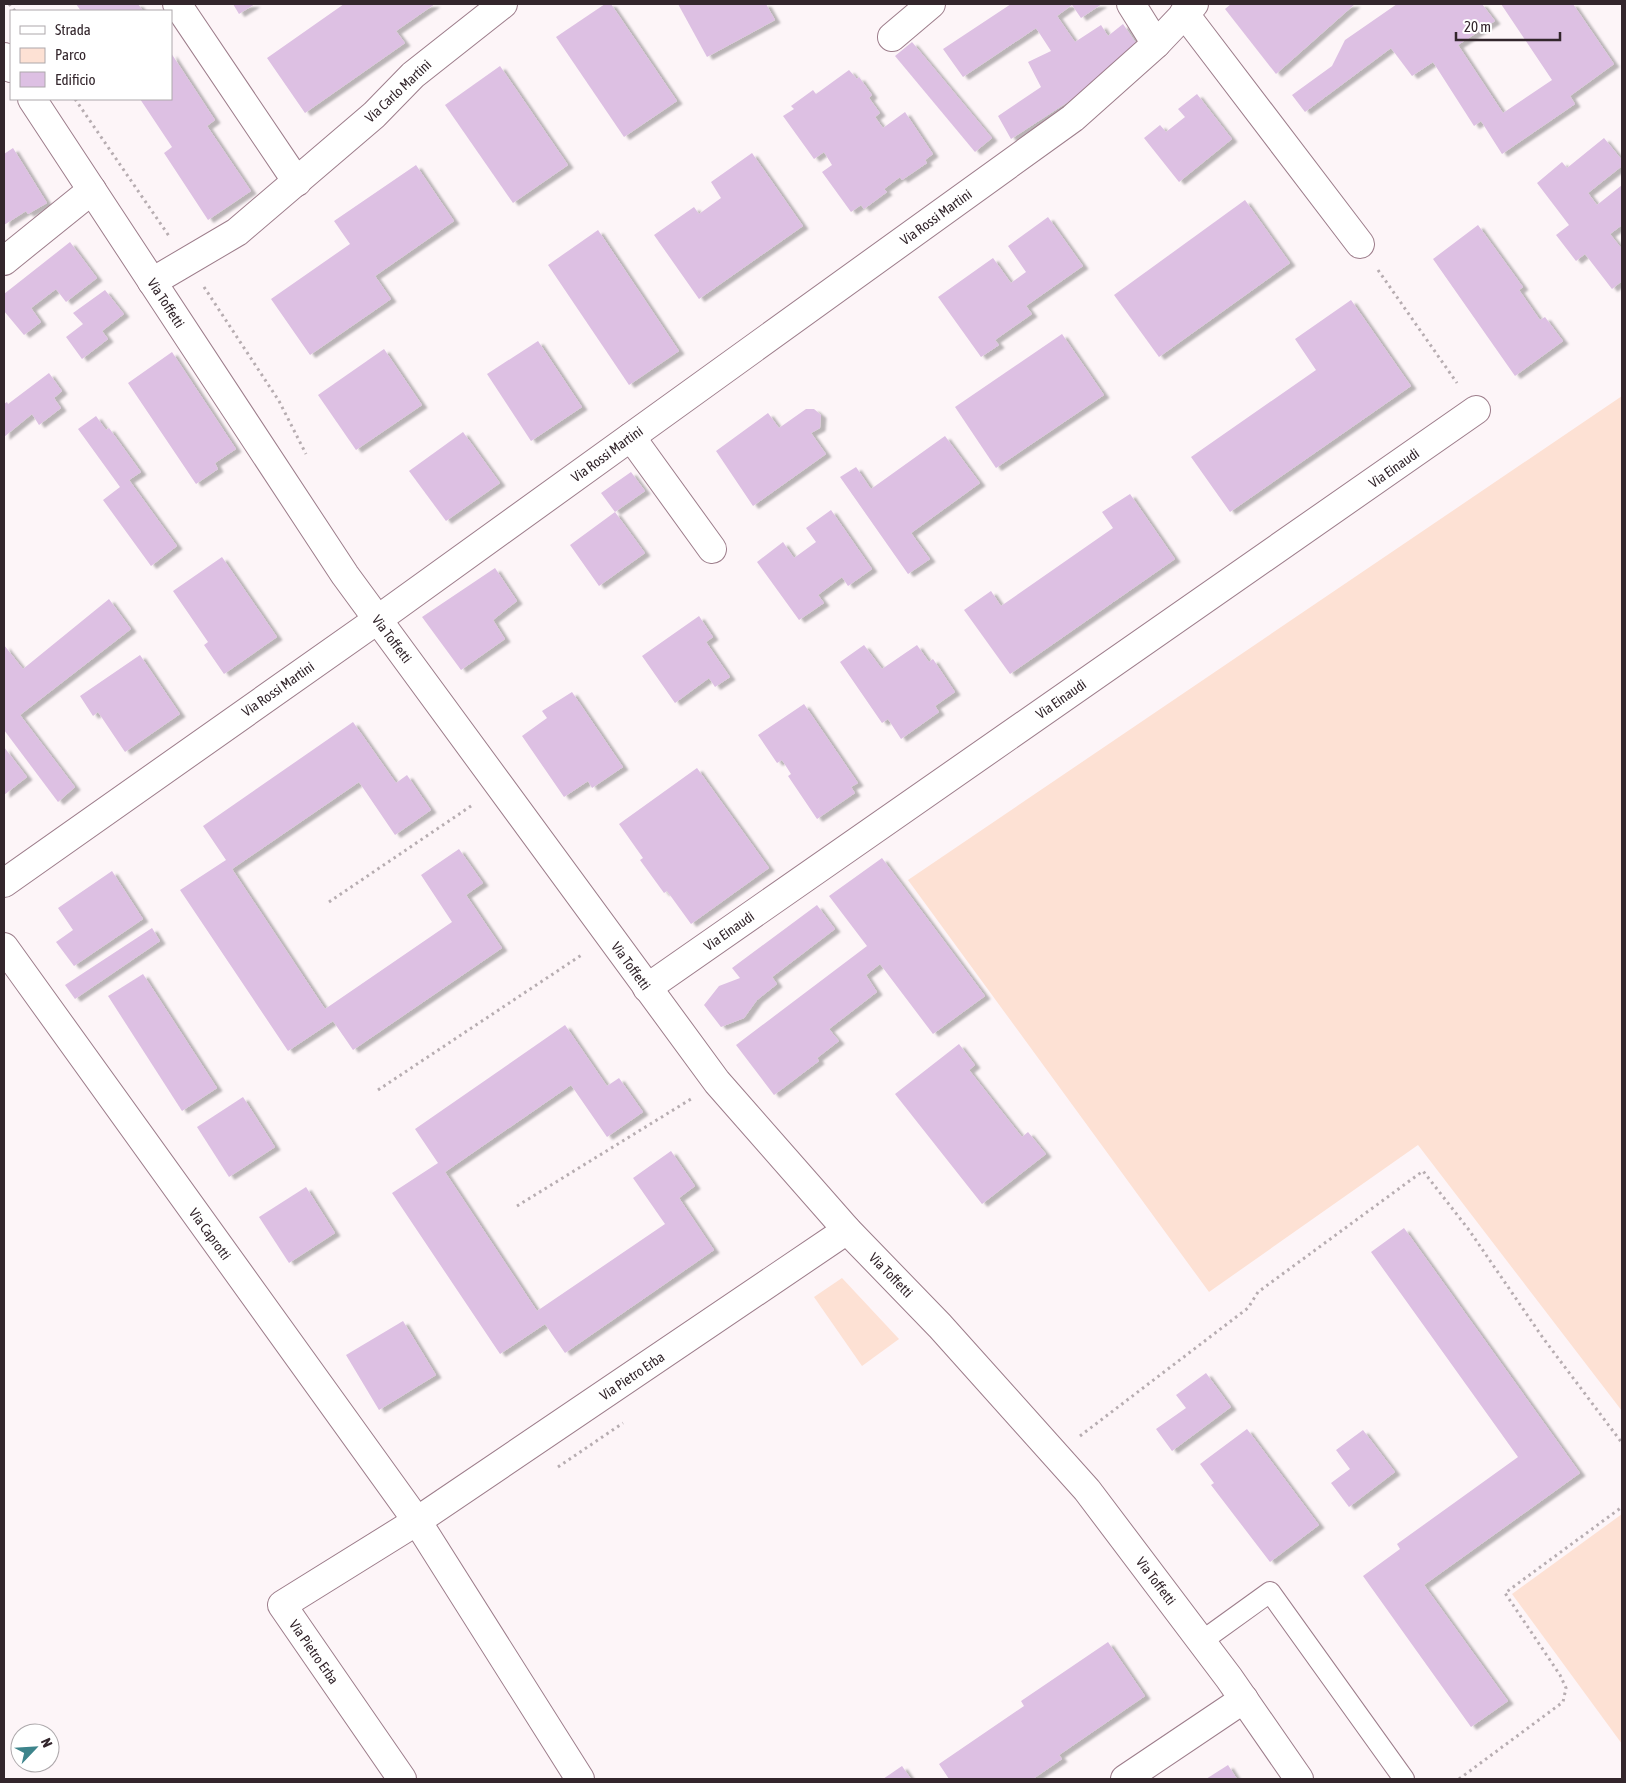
<svg xmlns="http://www.w3.org/2000/svg" width="1626" height="1783" font-family="'Asap Condensed',sans-serif">
	<style>
		.green { fill: #fde1d4 }
		.building { fill: #ddc0e3; filter: url(#shadow) }
		.lines { fill: none; stroke-linecap: round; stroke-linejoin: round }
		.service-casing { stroke: #9d7d8b; stroke-width: 22 }
		.minor-casing { stroke: #9d7d8b; stroke-width: 30 }
		.path { stroke: #b7adb1; stroke-width: 3; stroke-dasharray: 2.5 4; stroke-linecap: butt }
		.service { stroke: #fff; stroke-width: 20 }
		.minor { stroke: #fff; stroke-width: 28 }
		.labels { text-anchor: middle; dominant-baseline: central; stroke-width: 4.5; stroke-linejoin: round; paint-order: stroke }
		.street-label { font-size: 14px; fill: #33262c; stroke: #fff }
	</style>
	<defs>
		<filter id="shadow"><feDropShadow dx="5.5" dy="3" stdDeviation="1" flood-color="#0004"/></filter>
	</defs>
	<rect width="100%" height="100%" fill="#fdf5f8"/>
	<g class="green">
		<path d="M1622,396V1411L1418,1145L1209,1292L908,880Z"/>
		<path d="M842,1278L899,1339L862,1366L814,1297Z"/>
		<path d="M1622,1514V1744L1512,1594Z"/>
	</g>
	<g class="building">
		<path d="M76,4H138L143,11H81Z"/>
		<path d="M233,4H255L239,14Z"/>
		<path d="M344,4H435L396,31L405,43L305,113L267,58Z"/>
		<path d="M605,4H611L677,101L624,137L556,37Z"/>
		<path d="M678,4H766L775,20L707,57Z"/>
		<path d="M1011,4H1102L1081,18L1072,5L1057,16L1075,42L1101,25L1108,36L1123,24L1136,43L1074,98L1011,139L998,116L1041,87L1028,62L1051,51L1036,28L963,77L943,49Z"/>
		<path d="M1231,4H1355L1276,74L1225,9Z"/>
		<path d="M1397,4H1482L1495,21L1458,45L1503,113L1552,80L1501,4H1573L1614,64L1570,96L1575,104L1502,154L1481,121L1474,126L1433,62L1412,76L1391,48L1305,112L1292,95L1332,66L1345,40Z"/>
		<path d="M912,42L992,138L975,152L895,56Z"/>
		<path d="M171,53L215,120L207,126L251,191L208,220L164,153L172,147L140,99H171Z"/>
		<path d="M500,66L568,165L513,203L445,105Z"/>
		<path d="M849,70L857,79L859,77L872,95L869,98L880,113L875,117L883,128L905,112L933,154L925,160L927,163L902,180L900,177L884,189L887,192L864,209L861,205L851,212L822,172L832,165L824,152L814,159L783,116L794,109L791,106L813,90L816,94Z"/>
		<path d="M1197,94L1232,139L1179,182L1144,138L1160,125L1166,132L1185,117L1178,109Z"/>
		<path d="M1604,138L1622,160V166L1588,193L1597,205L1622,185V225L1610,234L1622,249V281L1612,289L1585,254L1576,261L1556,235L1569,225L1537,183L1562,162L1567,168Z"/>
		<path d="M13,148L47,203L28,214L26,211L4,225V154Z"/>
		<path d="M752,153L803,226L699,299L654,235L694,207L699,214L721,198L711,182Z"/>
		<path d="M416,165L454,221L375,276L391,299L310,355L271,299L350,244L334,221Z"/>
		<path d="M1245,200L1290,263L1159,357L1114,295Z"/>
		<path d="M1048,217L1083,266L1026,306L1032,314L995,340L999,345L981,357L938,297L993,258L1011,283L1026,272L1008,246Z"/>
		<path d="M1478,225L1523,287L1519,290L1540,320L1545,317L1563,341L1515,376L1433,259Z"/>
		<path d="M598,230L679,351L629,385L548,265Z"/>
		<path d="M70,242L97,278L66,302L56,289L31,308L41,322L24,335L4,311V294Z"/>
		<path d="M105,290L124,314L102,331L108,339L82,359L66,337L83,324L73,313Z"/>
		<path d="M1351,300L1411,386L1230,512L1191,457L1316,370L1295,339Z"/>
		<path d="M1062,334L1104,395L996,468L955,407Z"/>
		<path d="M538,341L582,407L531,441L487,374Z"/>
		<path d="M384,349L422,405L356,450L318,395Z"/>
		<path d="M172,352L236,449L215,463L218,469L196,484L128,383Z"/>
		<path d="M49,373L62,391L54,398L61,408L39,425L32,414L4,437V404L7,402L8,404Z"/>
		<path d="M806,409H814L821,415L820,428L811,433L826,454L753,506L716,451L768,413L779,428Z"/>
		<path d="M96,416L106,430L109,428L141,472L129,480L177,546L151,566L103,500L120,487L78,429Z"/>
		<path d="M463,432L500,483L446,521L409,471Z"/>
		<path d="M945,436L980,483L911,533L930,559L908,574L840,477L856,467L871,489Z"/>
		<path d="M631,472L645,491L615,512L645,553L599,586L570,545L615,512L601,493Z"/>
		<path d="M1130,494L1175,559L1010,674L964,610L991,591L1001,606L1113,528L1102,512Z"/>
		<path d="M831,510L872,569L848,586L842,577L818,595L824,603L799,620L757,562L783,542L794,558L816,542L806,528Z"/>
		<path d="M222,557L277,637L224,674L204,645L208,642L173,591Z"/>
		<path d="M495,568L517,601L493,620L505,639L461,670L422,617Z"/>
		<path d="M109,599L131,629L20,715L75,787L58,802L4,730V645L23,669Z"/>
		<path d="M699,616L713,637L706,642L730,677L715,687L709,678L675,703L642,656Z"/>
		<path d="M864,645L882,669L917,645L929,662L933,659L955,692L935,706L939,712L901,739L888,719L882,723L840,662Z"/>
		<path d="M140,655L180,714L125,752L98,712L93,716L80,696Z"/>
		<path d="M572,692L623,767L592,788L588,781L564,797L522,736L547,718L542,711Z"/>
		<path d="M804,704L858,783L851,787L855,793L817,819L788,776L791,774L782,760L777,763L758,735Z"/>
		<path d="M353,722L396,783L407,775L431,810L395,835L359,782L232,869L325,1009L452,922L421,875L459,849L483,883L466,895L502,948L353,1050L333,1021L288,1051L180,890L226,860L203,826Z"/>
		<path d="M4,747L27,777L4,795Z"/>
		<path d="M697,768L769,868L691,924L667,891L664,893L640,860L643,858L619,824Z"/>
		<path d="M882,858L985,996L933,1034L880,964L866,975L877,992L829,1029L839,1041L817,1058L819,1061L774,1095L736,1045L867,946L829,896Z"/>
		<path d="M112,871L143,919L74,966L56,942L73,930L58,908Z"/>
		<path d="M817,905L835,929L772,977L777,984L757,1000L744,1018L721,1027L704,1005L719,986L740,978L732,968Z"/>
		<path d="M152,928L160,941L75,999L65,985Z"/>
		<path d="M143,974L217,1088L182,1111L108,996Z"/>
		<path d="M565,1025L607,1086L619,1078L643,1112L607,1137L571,1085L445,1172L537,1311L665,1224L633,1178L671,1151L695,1186L679,1198L714,1250L565,1353L545,1324L500,1354L392,1193L438,1163L415,1129Z"/>
		<path d="M959,1044L975,1065L969,1070L1022,1137L1028,1132L1046,1154L982,1204L895,1094Z"/>
		<path d="M243,1097L275,1147L229,1177L197,1127Z"/>
		<path d="M306,1187L335,1233L289,1263L259,1217Z"/>
		<path d="M1404,1228L1580,1473L1424,1585L1508,1701L1471,1727L1363,1576L1400,1549L1397,1544L1518,1457L1371,1252Z"/>
		<path d="M403,1321L436,1375L379,1410L346,1355Z"/>
		<path d="M1206,1373L1231,1407L1172,1451L1156,1429L1186,1408L1176,1395Z"/>
		<path d="M1247,1429L1319,1525L1270,1562L1211,1485L1214,1483L1200,1464Z"/>
		<path d="M1363,1430L1395,1472L1349,1507L1331,1483L1350,1469L1336,1450Z"/>
		<path d="M1108,1642L1145,1696L1059,1755L1062,1759L1033,1779H949L939,1764L1024,1706L1021,1701Z"/>
		<path d="M1228,1765L1237,1779H1206Z"/>
		<path d="M902,1766L911,1779H883Z"/>
	</g>
	<g class="lines">
		<g class="service-casing">
			<path id="service" d="M1202,1641L1270,1592L1404,1779"/>
		</g>
		<g class="minor-casing">
			<g id="minor">
				<path d="M177,4L297,182"/>
				<path d="M1131,4L1156,44"/>
				<path d="M1184,13L1360,244"/>
				<path d="M892,37L931,4"/>
				<path d="M4,57L11,68"/>
				<path d="M32,99L345,575L717,1082L847,1230L940,1326L1087,1490L1229,1678L1299,1779"/>
				<path d="M4,261L92,190"/>
				<path d="M152,282L237,232L374,115L413,75L503,4"/>
				<path d="M631,437L712,549"/>
				<path d="M4,883L377,620L1073,118L1156,44L1194,4"/>
				<path d="M4,947L417,1521L580,1779"/>
				<path d="M647,988L1476,410"/>
				<path d="M402,1779L282,1605L417,1521L847,1230"/>
				<path d="M1125,1779L1244,1699"/>
			</g>
		</g>
		<g class="path">
			<path d="M9,4L15,11"/>
			<path d="M75,99L169,236"/>
			<path d="M1378,270L1457,383"/>
			<path d="M204,287L279,401L306,454"/>
			<path d="M329,902L474,804"/>
			<path d="M378,1090L583,954"/>
			<path d="M517,1206L691,1099"/>
			<path d="M1080,1436L1248,1308L1258,1292L1423,1171L1469,1230L1543,1338L1622,1443"/>
			<path d="M558,1467L623,1423"/>
			<path d="M1459,1779L1563,1702L1566,1688L1560,1675L1505,1593L1622,1507"/>
		</g>
		<use href="#service" class="service"/>
		<use href="#minor" class="minor"/>
	</g>
	<g class="labels">
		<g class="street-label">
			<text transform="translate(398 91) rotate(-43)">Via Carlo Martini</text>
			<text transform="translate(936 217) rotate(-36)">Via Rossi Martini</text>
			<text transform="translate(166 303) rotate(57)">Via Toffetti</text>
			<text transform="translate(607 454) rotate(-36)">Via Rossi Martini</text>
			<text transform="translate(1394 468) rotate(-35)">Via Einaudi</text>
			<text transform="translate(392 639) rotate(53)">Via Toffetti</text>
			<text transform="translate(278 689) rotate(-35)">Via Rossi Martini</text>
			<text transform="translate(1061 699) rotate(-35)">Via Einaudi</text>
			<text transform="translate(729 931) rotate(-35)">Via Einaudi</text>
			<text transform="translate(631 966) rotate(54)">Via Toffetti</text>
			<text transform="translate(210 1234) rotate(54)">Via Caprotti</text>
			<text transform="translate(891 1275) rotate(46)">Via Toffetti</text>
			<text transform="translate(632 1376) rotate(-34)">Via Pietro Erba</text>
			<text transform="translate(1156 1581) rotate(53)">Via Toffetti</text>
			<text transform="translate(314 1652) rotate(55)">Via Pietro Erba</text>
		</g>
	</g>
	<rect width="1626" height="1783" fill="none" stroke="#33262c" stroke-width="10"/>
	<rect x="10" y="10" width="162" height="90" fill="#ffffff" stroke="#ada8ab"/>
	<rect x="20" y="26" width="25" height="8" fill="#ffffff" stroke="#ada8ab"/>
	<text x="55" y="35" font-size="15" fill="#33262c">Strada</text>
	<rect x="20" y="48" width="25" height="15" fill="#fde1d4" stroke="#ada8ab"/>
	<text x="55" y="60" font-size="15" fill="#33262c">Parco</text>
	<rect x="20" y="72" width="25" height="15" fill="#ddc0e3" stroke="#ada8ab"/>
	<text x="55" y="85" font-size="15" fill="#33262c">Edificio</text>
	<g transform="translate(35 1748) rotate(65)"><circle r="24" fill="#ffffff" stroke="#ada8ab"/>
	<path d="M0-4L9 19L0 12L-9 19Z" fill="#3d848b"/>
	<text y="-8" font-size="14" font-weight="bold" text-anchor="middle" fill="#33262c">N</text>
	</g>
	<path d="M1456 32v8h104v-8" fill="none" stroke="#33262c" stroke-width="2.5"/>
	<text x="1464" y="32" font-size="15" fill="#33262c" stroke="#ffffff" stroke-width="4" paint-order="stroke">20 m</text>
</svg>
